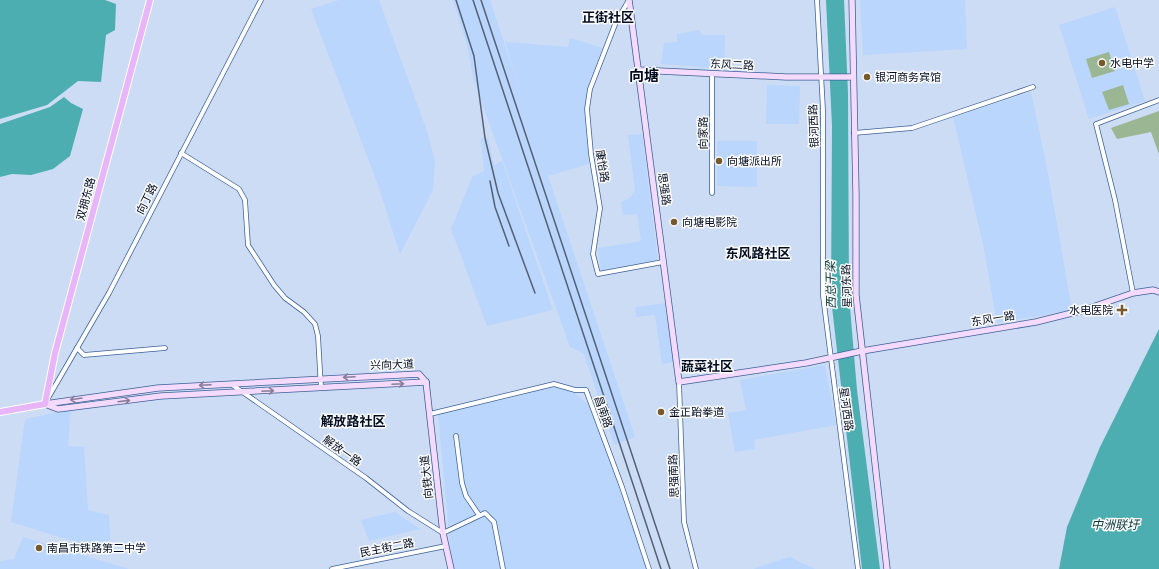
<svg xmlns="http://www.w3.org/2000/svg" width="1159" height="569" font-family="'DejaVu Sans','Noto Sans SC',sans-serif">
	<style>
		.built { fill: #bad6fd }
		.park { fill: #9bb692 }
		.water { fill: #4caeb0 }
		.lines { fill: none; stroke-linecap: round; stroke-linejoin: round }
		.street-casing { stroke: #3d6196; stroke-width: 5.5 }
		.secondary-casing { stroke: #3d6196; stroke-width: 7 }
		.primary-casing { stroke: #fff; stroke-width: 8 }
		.street { stroke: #fff; stroke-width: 4 }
		.secondary { stroke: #f4dafc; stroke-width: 5.5 }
		.primary { stroke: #e8b5f8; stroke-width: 6 }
		.rail { stroke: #546076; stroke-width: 1.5 }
		.oneway { stroke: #877d99 }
		.poi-dot { fill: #765a2d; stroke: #fcfcfc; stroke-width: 1.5 }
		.labels { text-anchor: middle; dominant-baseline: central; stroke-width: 3; stroke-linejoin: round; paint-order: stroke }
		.poi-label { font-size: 11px; fill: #020c20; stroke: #fcfcfc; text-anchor: start }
		.street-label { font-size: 11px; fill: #020c20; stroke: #fcfcfc }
		.water-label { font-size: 12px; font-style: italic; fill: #053537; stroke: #fcfcfc }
		.quarter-label { font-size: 13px; font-weight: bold; fill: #020c20; stroke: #fcfcfc }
		.district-label { font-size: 15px; font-weight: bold; fill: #020c20; stroke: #fcfcfc }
	</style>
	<rect width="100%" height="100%" fill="#ccdcf4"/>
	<g class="built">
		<path d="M339,0H379L428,134L435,161L433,190L400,254L378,185L311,9Z"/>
		<path d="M453,0H490L523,100L505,42L568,47L570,38L603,48L590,80L585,103L589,164L548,176L635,437L614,445L584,354L570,347L474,81L467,45Z"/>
		<path d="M860,0H965L967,49L863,55Z"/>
		<path d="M1115,7L1145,101L1089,119L1059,25Z"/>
		<path d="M699,30L702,35H725L724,69L661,64L664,43L677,42V34Z"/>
		<path d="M767,85L800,86L799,124H766Z"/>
		<path d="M1031,92L1048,173L1072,310L997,323L983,244L953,117Z"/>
		<path d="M642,134L658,260L601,271L598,248L641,241L637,214L623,215L621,202L629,198L635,191L628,135Z"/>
		<path d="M488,138L494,165L502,161L553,310L487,326L451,229L472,177L484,171L481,139Z"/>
		<path d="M717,141H757V187L717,186Z"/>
		<path d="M666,303L674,362L662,364L655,315L636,317L635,307Z"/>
		<path d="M825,365L836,425L754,440L755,449L735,452L728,413L746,410L740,380Z"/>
		<path d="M553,385L575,393L591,407L648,569H454L451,554L438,414L524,395Z"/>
		<path d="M71,409L68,446L84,447L88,510L109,515L111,553L11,522L25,419Z"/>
		<path d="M395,512L420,529L369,541L361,520Z"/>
		<path d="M23,537L129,569H0V561L14,559Z"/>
		<path d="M790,557L815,569H753L789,557Z"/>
	</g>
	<g class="park">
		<path d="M1109,52L1115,71L1092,78L1086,59Z"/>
		<path d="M1123,85L1129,104L1109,110L1102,92Z"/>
		<path d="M1159,111V154L1151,132L1117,139L1111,128Z"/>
	</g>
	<g class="water">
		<path d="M0,0H105L116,4L115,30L106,35L101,82L78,81L47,105L0,119Z"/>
		<path d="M826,0H844L848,93L849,296L857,390L880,569H862L831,298L832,126Z"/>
		<path d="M64,97L71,103L83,109L70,156L53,169L31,175L12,174L0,177V124L50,107Z"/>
		<path d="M1159,329V569H1059L1067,527L1100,447Z"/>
	</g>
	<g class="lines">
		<g class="street-casing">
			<g id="street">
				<path d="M629,0L616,22L604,53L590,89L587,109L591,154L600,208L593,254L598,274L663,262"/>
				<path d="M817,0L823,110V296L858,569"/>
				<path d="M712,74V193"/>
				<path d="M854,133L912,128L1033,87"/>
				<path d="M181,153L239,189L245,200L248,245L274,285L285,298L304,312L315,324L318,336L321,388"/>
				<path d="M1133,293L1115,200L1096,124L1159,100"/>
				<path d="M77,348L84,355L165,348"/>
				<path d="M679,382L684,522L696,569"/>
				<path d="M231,384L366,478L408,511L443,533L485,513L494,522L503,569"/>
				<path d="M48,398L109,293L261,0"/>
				<path d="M430,414L554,384L575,390H586L622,487L649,569"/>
				<path d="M456,436L462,483L466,496L479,515"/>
				<path d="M332,569L446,546"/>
			</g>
		</g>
		<g class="secondary-casing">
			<g id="secondary">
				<path d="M629,0L679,382L806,363L862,351L1036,322L1084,310L1133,293L1153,290L1159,292"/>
				<path d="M852,0L856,194V295L887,569"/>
				<path d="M638,70L786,77H852"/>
				<path d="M426,382L443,533L451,569"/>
				<path d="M45,404L158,388L419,374L426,382"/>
				<path d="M45,404L58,409L161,396L426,382"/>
			</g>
		</g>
		<g class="primary-casing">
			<path id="primary" d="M0,412L45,404L55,353L150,0"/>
		</g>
		<use href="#street" class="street"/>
		<use href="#secondary" class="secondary"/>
		<use href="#primary" class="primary"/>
		<g class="rail">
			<path d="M456,0L474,56L485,138L498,193L535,293"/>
			<path d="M473,0L661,569"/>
			<path d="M481,0L670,569"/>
			<path d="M490,181L495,207L509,246"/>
		</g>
	</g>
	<defs><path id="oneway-shaft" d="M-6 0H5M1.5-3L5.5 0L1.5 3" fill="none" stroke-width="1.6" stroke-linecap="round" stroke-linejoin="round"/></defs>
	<g class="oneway">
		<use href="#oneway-shaft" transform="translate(349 377) rotate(177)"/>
		<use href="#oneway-shaft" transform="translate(398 384) rotate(-3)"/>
		<use href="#oneway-shaft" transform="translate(205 385) rotate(177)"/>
		<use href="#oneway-shaft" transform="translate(268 391) rotate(-3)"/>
		<use href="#oneway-shaft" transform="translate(76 399) rotate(171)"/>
		<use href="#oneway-shaft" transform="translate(124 401) rotate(-7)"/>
	</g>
	<g class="poi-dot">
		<circle cx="1102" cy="63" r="4"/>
		<circle cx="867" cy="77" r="4"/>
		<circle cx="719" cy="161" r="4"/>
		<circle cx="674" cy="222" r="4"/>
		<path d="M1120 304h4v4h4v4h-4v4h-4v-4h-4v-4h4z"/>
		<circle cx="661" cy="412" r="4"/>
		<circle cx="39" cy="548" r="4"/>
	</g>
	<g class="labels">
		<g class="poi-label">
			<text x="1110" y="63">水电中学</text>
			<text x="875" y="77">银河商务宾馆</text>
			<text x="727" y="161">向塘派出所</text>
			<text x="682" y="222">向塘电影院</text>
			<text x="1113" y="310" text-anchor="end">水电医院</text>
			<text x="669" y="412">金正跆拳道</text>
			<text x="47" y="548">南昌市铁路第二中学</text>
		</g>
		<g class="street-label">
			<text transform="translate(732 65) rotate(3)">东风二路</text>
			<text transform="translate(814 126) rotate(-92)">银河西路</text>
			<text transform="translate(703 133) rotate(-90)">向家路</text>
			<text transform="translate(602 166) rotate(81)">康怡路</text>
			<text transform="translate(664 189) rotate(82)">思强路</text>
			<text transform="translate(86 199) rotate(-75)">双拥东路</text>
			<text transform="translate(147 199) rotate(-63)">向丁路</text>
			<text transform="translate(847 286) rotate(-92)">星河东路</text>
			<text transform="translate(993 319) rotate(-9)">东风一路</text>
			<text transform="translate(392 365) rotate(-2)">兴向大道</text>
			<text transform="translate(846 409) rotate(82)">星河西路</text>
			<text transform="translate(603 412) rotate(71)">昌南路</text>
			<text transform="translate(342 451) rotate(35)">解放一路</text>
			<text transform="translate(674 476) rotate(-92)">思强南路</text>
			<text transform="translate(427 477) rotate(-96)">向铁大道</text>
			<text transform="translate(387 548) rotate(-11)">民主街二路</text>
		</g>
		<g class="water-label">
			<text transform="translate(831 285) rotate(-91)">西总干梁</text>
			<text x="1115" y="525">中洲联圩</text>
		</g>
		<g class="quarter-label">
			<text x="608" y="17">正街社区</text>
			<text x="758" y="253">东风路社区</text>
			<text x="707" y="366">蔬菜社区</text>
			<text x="353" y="421">解放路社区</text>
		</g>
		<g class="district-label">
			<text x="644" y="76">向塘</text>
		</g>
	</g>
</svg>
